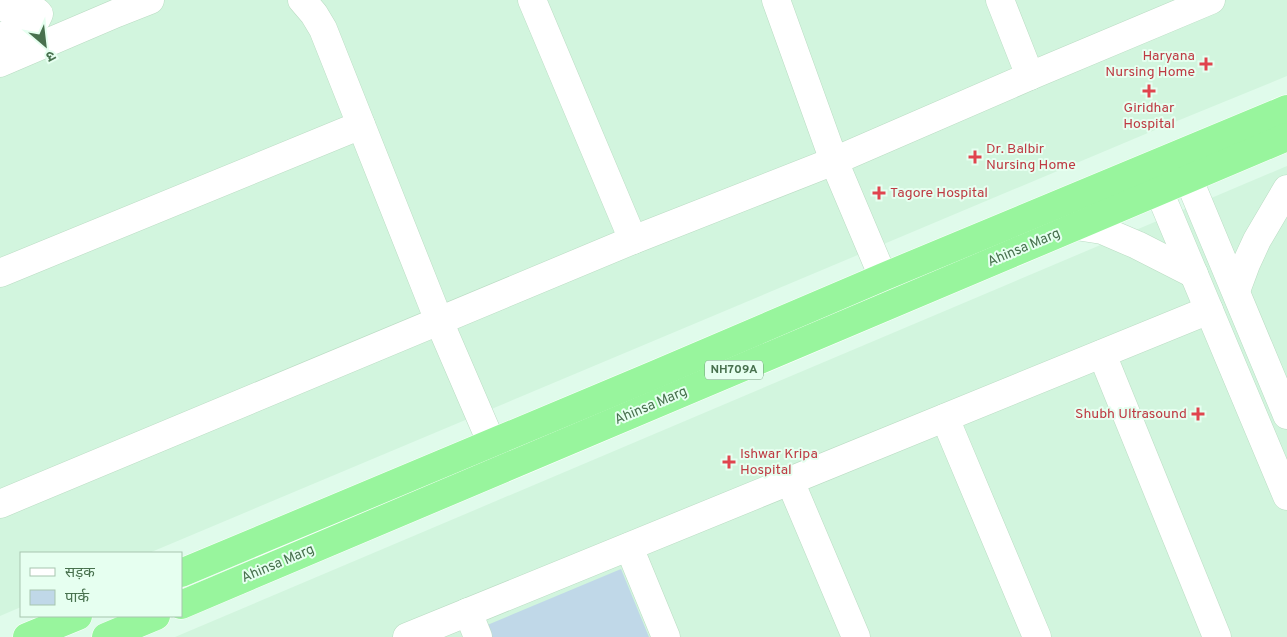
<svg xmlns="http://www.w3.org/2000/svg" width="1287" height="637" font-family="Overpass,'Noto Sans Devanagari',sans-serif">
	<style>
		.residential { fill: #d2f5de }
		.green { fill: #c0d8e8 }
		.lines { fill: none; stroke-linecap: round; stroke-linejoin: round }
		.minor-casing { stroke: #badcc3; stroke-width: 29 }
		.highway-casing { stroke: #fff; stroke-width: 29 }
		.minor { stroke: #fff; stroke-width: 28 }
		.highway { stroke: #98f59d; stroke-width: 28 }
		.health-dot { fill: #e0444e; stroke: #e6fff0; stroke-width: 2 }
		.labels { text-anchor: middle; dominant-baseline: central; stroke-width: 4; stroke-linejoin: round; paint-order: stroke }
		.shield { fill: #e6fff0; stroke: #779c7f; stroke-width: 1 }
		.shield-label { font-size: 12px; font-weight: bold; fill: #48714e }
		.health-label { font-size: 14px; fill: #be3a42; stroke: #e6fff0; text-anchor: start }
		.street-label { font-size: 14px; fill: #48714e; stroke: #e6fff0 }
	</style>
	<rect width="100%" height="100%" fill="#e0fbeb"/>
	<g class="residential">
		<path d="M0,0H1287V76L1155,130L149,553H21V607L0,616Z"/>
		<path d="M1287,166V637H175Z"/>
	</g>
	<path class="green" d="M621,569L649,637H490L485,626Z"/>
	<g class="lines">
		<g class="minor-casing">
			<g id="minor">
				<path d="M302,0L314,14L323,29L439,321L501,465"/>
				<path d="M532,0L633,240"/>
				<path d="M776,0L834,161L883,277"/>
				<path d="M1000,0L1030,76"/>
				<path d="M0,7L37,12L39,14L36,20L0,38"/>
				<path d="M0,63L117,13L150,0"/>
				<path d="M1179,156L1287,415"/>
				<path d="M1147,171L1159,191L1287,496"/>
				<path d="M1076,226L1102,230L1137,245L1194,274"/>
				<path d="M0,273L361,125"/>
				<path d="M1236,291L1246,264L1257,240L1287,189"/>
				<path d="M1102,354L1217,637"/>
				<path d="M945,418L1037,637"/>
				<path d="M790,481L856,637"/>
				<path d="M0,504L633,240L834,161L1030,76L1211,0"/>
				<path d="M629,547L666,637"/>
				<path d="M468,612L478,637"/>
				<path d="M407,637L1209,310"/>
			</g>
		</g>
		<g class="highway-casing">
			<g id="highway">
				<path d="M181,573L654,375L883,277L1287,109"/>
				<path d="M181,605L1287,137"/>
				<path d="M27,637L78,616"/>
				<path d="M106,637L156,616"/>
			</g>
		</g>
		<use href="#minor" class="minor"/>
		<use href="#highway" class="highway"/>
	</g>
	<g class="health-dot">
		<path d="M1203.5 56.5h5v5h5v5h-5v5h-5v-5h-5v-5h5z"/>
		<path d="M1146.5 83.5h5v5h5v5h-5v5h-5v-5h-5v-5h5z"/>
		<path d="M972.5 149.5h5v5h5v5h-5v5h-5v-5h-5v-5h5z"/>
		<path d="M876.5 185.5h5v5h5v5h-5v5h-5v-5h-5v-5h5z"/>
		<path d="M1195.5 406.5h5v5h5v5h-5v5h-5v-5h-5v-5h5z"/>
		<path d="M726.5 454.5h5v5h5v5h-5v5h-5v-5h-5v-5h5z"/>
	</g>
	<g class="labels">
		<rect class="shield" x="705" y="360.5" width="58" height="19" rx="4"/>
		<g class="shield-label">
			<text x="734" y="370">NH709A</text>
		</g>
		<g class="health-label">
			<text x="1195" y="56" text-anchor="end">Haryana<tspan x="1195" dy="16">Nursing Home</tspan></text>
			<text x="1149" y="108" text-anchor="middle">Giridhar<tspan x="1149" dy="16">Hospital</tspan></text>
			<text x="986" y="149">Dr. Balbir<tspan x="986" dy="16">Nursing Home</tspan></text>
			<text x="890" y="193">Tagore Hospital</text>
			<text x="1187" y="414" text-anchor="end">Shubh Ultrasound</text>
			<text x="740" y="454">Ishwar Kripa<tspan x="740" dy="16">Hospital</tspan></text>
		</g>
		<g class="street-label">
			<text transform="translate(1024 248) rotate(-23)">Ahinsa Marg</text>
			<text transform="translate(651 406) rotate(-23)">Ahinsa Marg</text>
			<text transform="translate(278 564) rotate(-23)">Ahinsa Marg</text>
		</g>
	</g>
	<rect x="20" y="552" width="162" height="65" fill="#e6fff0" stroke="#a7c6af"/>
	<rect x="30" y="568" width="25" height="8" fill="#ffffff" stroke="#a7c6af"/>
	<text x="65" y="577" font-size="15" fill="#48714e">सड़क</text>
	<rect x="30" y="590" width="25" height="15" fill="#c0d8e8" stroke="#a7c6af"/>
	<text x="65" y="602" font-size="15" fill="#48714e">पार्क</text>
	<g transform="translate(45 45) rotate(152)" stroke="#e6fff0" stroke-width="4" paint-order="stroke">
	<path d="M0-4L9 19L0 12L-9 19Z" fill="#48714e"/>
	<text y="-8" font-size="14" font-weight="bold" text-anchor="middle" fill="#48714e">उ</text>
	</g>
</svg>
